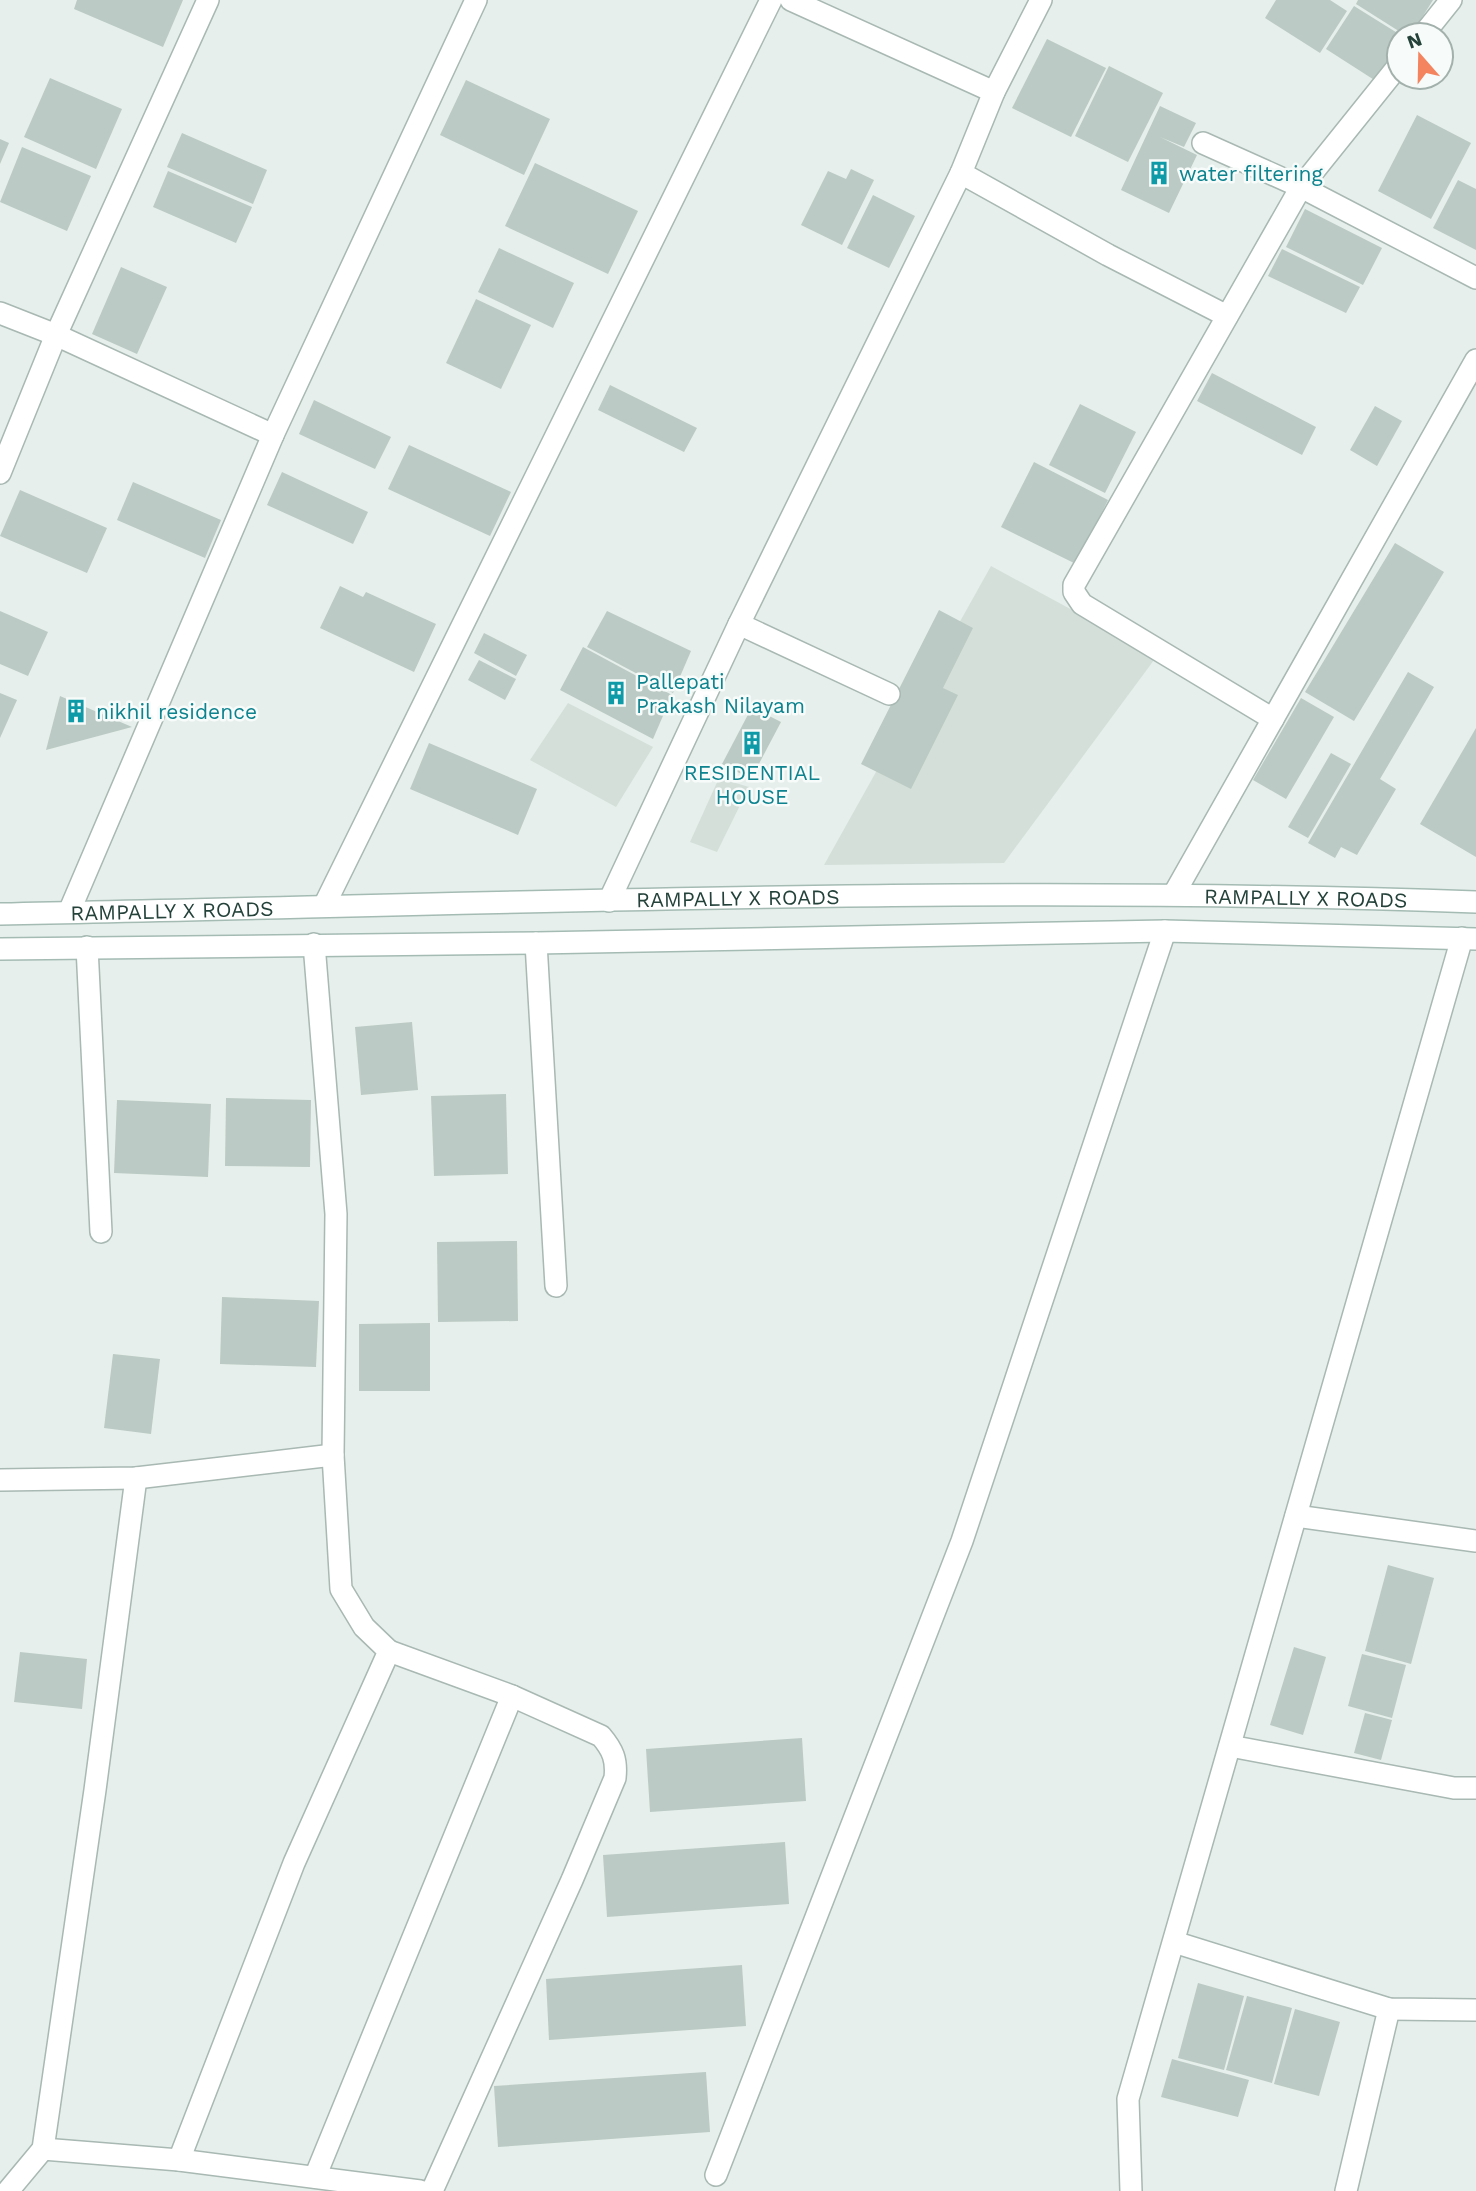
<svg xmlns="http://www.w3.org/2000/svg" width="1476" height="2191" font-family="'Work Sans',sans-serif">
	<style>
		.built { fill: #d4dfda }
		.building { fill: #bbcac4 }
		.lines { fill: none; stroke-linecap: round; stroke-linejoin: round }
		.street-casing { stroke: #a8b8b2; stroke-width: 24 }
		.secondary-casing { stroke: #a4bbb3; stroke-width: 24 }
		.street { stroke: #fff; stroke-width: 21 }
		.secondary { stroke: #fff; stroke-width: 21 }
		.labels { text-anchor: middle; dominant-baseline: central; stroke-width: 5; stroke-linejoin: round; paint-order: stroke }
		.culture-label { font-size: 21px; fill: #0d838f; stroke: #f7fbf9; text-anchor: start }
		.street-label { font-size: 21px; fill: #24423a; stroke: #f7fbf9 }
	</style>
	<rect width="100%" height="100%" fill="#e6efeb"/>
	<g class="built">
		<path d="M991,566L1157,656L1004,863L824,865Z"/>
		<path d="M568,703L653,747L616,807L530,760Z"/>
		<path d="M719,778L749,787L717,852L690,842Z"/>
	</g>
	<g class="building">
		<path d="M77,0H183L163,47L74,9Z"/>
		<path d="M1276,0H1330L1347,11L1320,53L1265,18Z"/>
		<path d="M1358,0H1433L1411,35H1405L1356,4Z"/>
		<path d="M1354,6L1399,34V51L1379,83L1326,49Z"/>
		<path d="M1047,39L1106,68L1071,137L1012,108Z"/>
		<path d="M1109,66L1163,93L1128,162L1075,136Z"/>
		<path d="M50,78L122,109L96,169L24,137Z"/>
		<path d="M466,80L550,119L524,175L440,135Z"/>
		<path d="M1160,106L1196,123L1184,147L1160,137L1197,155L1169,213L1121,190Z"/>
		<path d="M1417,115L1471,143L1431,219L1378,191Z"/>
		<path d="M182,133L267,170L253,204L167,167Z"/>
		<path d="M0,139L9,143L0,164Z"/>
		<path d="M22,147L91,176L67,231L0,202Z"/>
		<path d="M535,163L638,211L608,274L505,226Z"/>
		<path d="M851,169L874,180L842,245L801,225L828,171L846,179Z"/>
		<path d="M168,171L252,207L236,243L153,207Z"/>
		<path d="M1458,180L1476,189V250L1433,228Z"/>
		<path d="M873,195L915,216L889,268L847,248Z"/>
		<path d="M1305,209L1382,248L1363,285L1286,247Z"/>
		<path d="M499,248L574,283L553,328L478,292Z"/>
		<path d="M1282,249L1360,287L1346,313L1268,276Z"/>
		<path d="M121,267L167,287L137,354L92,334Z"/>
		<path d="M476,299L531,325L501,389L446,363Z"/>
		<path d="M1212,373L1316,427L1302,455L1197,401Z"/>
		<path d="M610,385L697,428L684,452L598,410Z"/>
		<path d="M314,400L391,437L375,469L299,434Z"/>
		<path d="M1080,404L1136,432L1105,493L1049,465Z"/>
		<path d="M1375,406L1402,421L1377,466L1350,450Z"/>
		<path d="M409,445L511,492L490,536L388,489Z"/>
		<path d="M1034,462L1108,500L1076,564L1001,527Z"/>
		<path d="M282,472L368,512L353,544L267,505Z"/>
		<path d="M133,482L221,520L205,558L117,520Z"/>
		<path d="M20,490L107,528L87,573L0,536Z"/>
		<path d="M1395,543L1444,572L1354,721L1305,692Z"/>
		<path d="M340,586L363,597L366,592L436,624L414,672L320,628Z"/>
		<path d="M939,610L973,628L943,688L958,695L911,789L861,764Z"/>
		<path d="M0,611L48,632L28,676L0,664Z"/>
		<path d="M607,611L691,651L673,693L587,647Z"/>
		<path d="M484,633L527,655L516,676L474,653Z"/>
		<path d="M583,647L672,695L653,739L560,690Z"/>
		<path d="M479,660L516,679L505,700L468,680Z"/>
		<path d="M1408,672L1434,687L1380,779L1396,789L1357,855L1341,847L1335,858L1308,843Z"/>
		<path d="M0,693L17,700L0,738Z"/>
		<path d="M60,696L132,727L46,750Z"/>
		<path d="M1301,698L1334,717L1286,799L1253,780Z"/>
		<path d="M752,707L781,722L751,779L722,764Z"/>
		<path d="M1476,728V857L1420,824Z"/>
		<path d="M429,743L537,789L518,835L410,789Z"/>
		<path d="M1331,753L1351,764L1308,838L1288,827Z"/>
		<path d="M412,1022L418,1090L361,1095L355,1027Z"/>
		<path d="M506,1094L508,1174L434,1176L431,1096Z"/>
		<path d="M226,1098L311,1100L310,1167L225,1166Z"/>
		<path d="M117,1100L211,1104L208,1177L114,1173Z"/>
		<path d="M517,1241L518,1321L438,1322L437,1242Z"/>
		<path d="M222,1297L319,1301L316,1367L220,1364Z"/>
		<path d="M430,1323V1391H359V1324Z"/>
		<path d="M113,1354L160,1359L151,1434L104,1428Z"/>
		<path d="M1388,1565L1434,1578L1411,1664L1365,1651Z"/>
		<path d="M1294,1647L1326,1657L1303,1735L1270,1725Z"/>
		<path d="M20,1652L87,1659L82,1709L14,1702Z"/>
		<path d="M1362,1654L1406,1665L1392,1718L1348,1706Z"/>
		<path d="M1365,1713L1392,1720L1381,1760L1354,1753Z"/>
		<path d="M802,1738L806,1801L650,1812L646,1749Z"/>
		<path d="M785,1842L789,1904L607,1917L603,1855Z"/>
		<path d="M742,1965L746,2026L549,2040L546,1979Z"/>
		<path d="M1198,1983L1244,1996L1224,2070L1178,2058Z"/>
		<path d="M1247,1996L1292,2008L1272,2083L1226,2070Z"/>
		<path d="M1295,2009L1340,2022L1319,2096L1274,2084Z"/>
		<path d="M1172,2059L1249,2080L1238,2117L1161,2097Z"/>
		<path d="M706,2072L710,2132L498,2147L494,2086Z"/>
	</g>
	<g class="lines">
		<g class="street-casing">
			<g id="street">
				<path d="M791,0L994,92"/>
				<path d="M1423,35L1451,0"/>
				<path d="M1203,143L1301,187L1476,278"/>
				<path d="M961,173L1108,255L1227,316"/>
				<path d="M0,313L56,335L273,435"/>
				<path d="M0,473L56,335L208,0"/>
				<path d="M739,624L889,694"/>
				<path d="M1273,719L1082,604L1074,592V585L1301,187L1399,65"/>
				<path d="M1174,894L1476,360"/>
				<path d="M609,901L739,624L961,173L994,92L1041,0"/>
				<path d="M324,906L771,0"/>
				<path d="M69,912L273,435L476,0"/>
				<path d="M536,943L556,1286"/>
				<path d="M87,947L101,1232"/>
				<path d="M0,1480L136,1478L333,1455"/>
				<path d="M1296,1516L1476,1541"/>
				<path d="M389,1651L512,1696L601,1736C613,1750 617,1760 615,1778L572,1880L432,2191"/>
				<path d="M1230,1746L1454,1788H1476"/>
				<path d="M1174,1942L1389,2009L1476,2010"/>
				<path d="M43,2149L179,2160L420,2191"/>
				<path d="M179,2160L294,1863L389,1651L364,1627L341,1589L333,1455L336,1214L314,944"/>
				<path d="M716,2175L962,1541L1165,931"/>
				<path d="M315,2177L512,1696"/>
				<path d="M8,2191L43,2149L95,1790L136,1478"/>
				<path d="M1131,2191L1128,2099L1462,938"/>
				<path d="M1346,2191L1389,2009"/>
			</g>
		</g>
		<g class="secondary-casing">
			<g id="secondary">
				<path id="s1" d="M0,914C492,904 984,884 1476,902"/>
				<path d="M0,949L536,943L1165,931L1476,939"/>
			</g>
		</g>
		<use href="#street" class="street"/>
		<use href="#secondary" class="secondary"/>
	</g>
	<defs>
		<g id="building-bare" transform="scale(1.89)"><path d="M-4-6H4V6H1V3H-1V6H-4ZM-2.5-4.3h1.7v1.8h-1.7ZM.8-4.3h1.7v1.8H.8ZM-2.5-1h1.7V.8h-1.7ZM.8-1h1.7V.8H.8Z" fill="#0f9aa8" stroke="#f7fbf9" stroke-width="2.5" paint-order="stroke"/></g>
	</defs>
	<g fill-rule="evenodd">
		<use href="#building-bare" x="1159" y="173"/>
		<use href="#building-bare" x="616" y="693"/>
		<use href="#building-bare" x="76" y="711"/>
		<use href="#building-bare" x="752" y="743"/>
	</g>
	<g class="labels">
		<g class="culture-label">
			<text x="1179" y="173">water filtering</text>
			<text x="636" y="681">Pallepati<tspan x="636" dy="24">Prakash Nilayam</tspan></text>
			<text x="96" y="711">nikhil residence</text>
			<text x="752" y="772" text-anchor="middle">RESIDENTIAL<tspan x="752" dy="24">HOUSE</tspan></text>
		</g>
		<g class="street-label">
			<text stroke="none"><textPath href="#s1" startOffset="1306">RAMPALLY X ROADS</textPath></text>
			<text stroke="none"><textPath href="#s1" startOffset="738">RAMPALLY X ROADS</textPath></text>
			<text stroke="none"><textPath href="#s1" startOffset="172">RAMPALLY X ROADS</textPath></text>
		</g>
	</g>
	<g transform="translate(1420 56) rotate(340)"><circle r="33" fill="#f7fbf9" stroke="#a3b1ad" stroke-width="2"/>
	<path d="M0-5L12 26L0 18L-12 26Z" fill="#f4845f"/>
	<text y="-10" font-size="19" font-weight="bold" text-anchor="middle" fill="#24423a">N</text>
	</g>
</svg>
